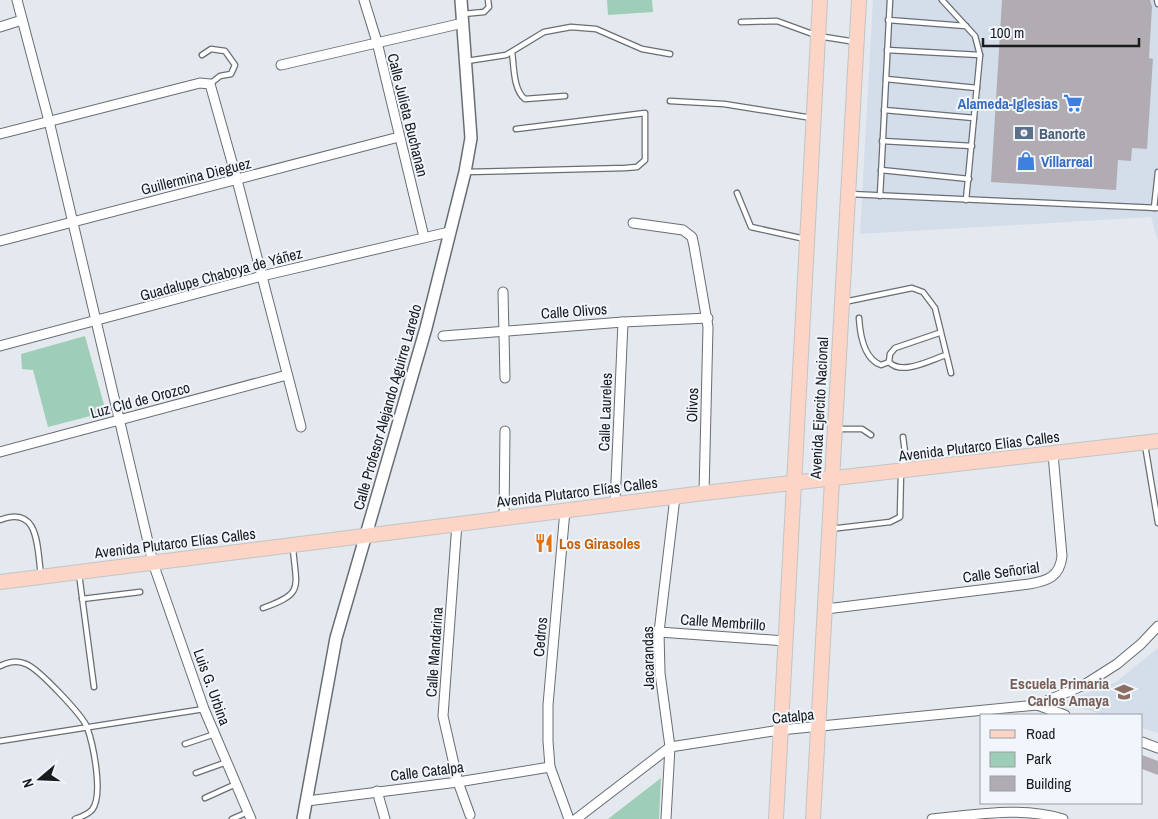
<svg xmlns="http://www.w3.org/2000/svg" width="1158" height="819" font-family="'Archivo Narrow',sans-serif">
	<style>
		.built { fill: #d4ddea }
		.green { fill: #9eceb7 }
		.building { fill: #b0acb2 }
		.lines { fill: none; stroke-linecap: round; stroke-linejoin: round }
		.service-casing { stroke: #6a6e74; stroke-width: 7 }
		.minor-casing { stroke: #6a6e74; stroke-width: 11 }
		.tertiary-casing { stroke: #6a6e74; stroke-width: 14 }
		.primary-casing { stroke: #c3c4c4; stroke-width: 16 }
		.service { stroke: #fff; stroke-width: 4.5 }
		.minor { stroke: #fff; stroke-width: 9 }
		.tertiary { stroke: #fff; stroke-width: 11 }
		.primary { stroke: #fdd5c7; stroke-width: 14 }
		.labels { text-anchor: middle; dominant-baseline: central; stroke-width: 4; stroke-linejoin: round; paint-order: stroke }
		.shop-label { font-size: 15px; font-weight: bold; fill: #366cbe; stroke: #f1f6fc; text-anchor: end }
		.street-label { font-size: 15px; fill: #191b1d; stroke: #f1f6fc }
		.service-label { font-size: 15px; font-weight: bold; fill: #4e5e75; stroke: #f1f6fc; text-anchor: start }
		.food-label { font-size: 15px; font-weight: bold; fill: #c56008; stroke: #f1f6fc; text-anchor: start }
		.education-label { font-size: 15px; font-weight: bold; fill: #785e54; stroke: #f1f6fc; text-anchor: end }
	</style>
	<rect width="100%" height="100%" fill="#e4e8ef"/>
	<g class="built">
		<path d="M873,0H1158V241L1151,217L860,234Z"/>
		<path d="M1158,648V733L1142,728V715H1104L1063,702L1116,682Z"/>
	</g>
	<g class="green">
		<path d="M607,0H652L653,12L608,15Z"/>
		<path d="M85,336L106,412L48,427L33,370L22,369L21,354Z"/>
		<path d="M661,778L659,819H608Z"/>
	</g>
	<g class="building">
		<path d="M1002,0H1150L1152,7L1149,58L1153,59L1147,149L1132,148L1131,161L1118,160L1116,190L991,182Z"/>
		<path d="M1142,755L1158,761V775L1142,769Z"/>
	</g>
	<g class="lines">
		<g class="service-casing">
			<g id="service">
				<path d="M942,0L975,36L980,55L966,200"/>
				<path d="M1157,0L1158,4"/>
				<path d="M463,14L484,12L489,7L488,0"/>
				<path d="M888,20L966,26"/>
				<path d="M741,22L777,21L818,36L856,42"/>
				<path d="M887,50L980,55"/>
				<path d="M512,52C514,65 513,90 525,99L565,96"/>
				<path d="M202,55L211,49L225,51L235,65L231,74L220,76L210,84"/>
				<path d="M467,61L506,55L544,32L571,27L596,29L642,49L670,54"/>
				<path d="M886,79L977,88"/>
				<path d="M670,101L724,104L812,118"/>
				<path d="M884,110L974,118"/>
				<path d="M882,141L972,146"/>
				<path d="M881,170L969,179"/>
				<path d="M466,172L625,168L637,167L645,160V113L516,129"/>
				<path d="M737,193L751,227L805,239"/>
				<path d="M850,194L1158,208"/>
				<path d="M880,196L890,0"/>
				<path d="M1154,208L1158,172"/>
				<path d="M844,302L912,288L923,292L935,308L951,373"/>
				<path d="M859,318C860,334 864,359 881,365L889,362"/>
				<path d="M939,333L895,348L890,354L889,362C902,376 930,360 946,355"/>
				<path d="M838,429H862L871,435"/>
				<path d="M1145,445L1158,523"/>
				<path d="M0,520C40,504 37,549 41,575"/>
				<path d="M830,529L890,522L900,517L901,472L905,452L903,437"/>
				<path d="M79,574L94,687"/>
				<path d="M82,599L140,592"/>
				<path d="M263,608C305,593 296,588 293,548"/>
				<path d="M0,666C8,662 18,660 26,664C39,669 82,715 87,727C93,744 104,795 92,810C88,814 81,817 75,819"/>
				<path d="M0,741L204,709"/>
				<path d="M185,744L215,734"/>
				<path d="M196,773L227,762"/>
				<path d="M205,798L236,784"/>
				<path d="M232,819L248,812"/>
			</g>
		</g>
		<g class="minor-casing">
			<g id="minor">
				<path d="M17,0L49,121L153,563L204,709L251,819"/>
				<path d="M364,0L377,42L424,237"/>
				<path d="M0,27L22,20"/>
				<path d="M281,65L463,23"/>
				<path d="M0,134L200,83L210,84L237,180L301,427"/>
				<path d="M633,223L683,230L692,237L694,246L708,327L704,493"/>
				<path d="M0,241L399,137"/>
				<path d="M503,292L505,378"/>
				<path d="M443,336L623,322L708,318"/>
				<path d="M0,346L262,276L449,232"/>
				<path d="M0,452L287,375"/>
				<path d="M615,504L623,322"/>
				<path d="M565,510L548,705V741L550,767L569,819"/>
				<path d="M504,518L505,431"/>
				<path d="M457,523L443,716L458,782L470,815"/>
				<path d="M826,609L1029,584C1047,581 1060,577 1062,556L1053,454"/>
				<path d="M659,632L785,641"/>
				<path d="M1037,705L1065,715"/>
				<path d="M1142,742L1158,748"/>
				<path d="M377,791L385,819"/>
				<path d="M307,801L458,782L550,767"/>
				<path d="M576,819L670,747L780,730L1037,705L1084,685L1117,664L1141,644L1158,626"/>
				<path d="M666,819L670,747L660,673L659,632L675,497"/>
				<path d="M932,819C975,815 1021,806 1063,819"/>
			</g>
		</g>
		<g class="tertiary-casing">
			<path id="tertiary" d="M303,819L336,638L426,328L465,172L471,138L461,0"/>
		</g>
		<g class="primary-casing">
			<g id="primary">
				<path d="M0,582L704,493L1158,441"/>
				<path d="M776,819L820,0"/>
				<path d="M813,819L859,0"/>
			</g>
		</g>
		<use href="#service" class="service"/>
		<use href="#minor" class="minor"/>
		<use href="#tertiary" class="tertiary"/>
		<use href="#primary" class="primary"/>
	</g>
	<defs>
		<g id="supermarket-bare" transform="scale(1.5)"><path d="M-6-5.5h2.5l.6 2H6L4.5 2H-2.5L-4.4-4H-6ZM-1.5 3.2a1.3 1.3 0 1 0 .1 0ZM3 3.2a1.3 1.3 0 1 0 .1 0Z" fill="#3f7fe0" stroke="#f1f6fc" stroke-width="2.5" paint-order="stroke"/></g>
		<g id="bank-bare" transform="scale(1.5)"><path d="M-6-4H6V4H-6ZM0-2.3a2.3 2.3 0 1 0 0 4.6a2.3 2.3 0 1 0 0-4.6Z" fill="#5c6f8a" stroke="#f1f6fc" stroke-width="2.5" paint-order="stroke"/></g>
		<g id="shop-bare" transform="scale(1.5)"><path d="M-5-2.5h2.3a2.7 3.5 0 0 1 5.4 0H5L5.5 6h-11ZM-1.5-2.5h3a1.5 2.3 0 0 0-3 0Z" fill="#3f7fe0" stroke="#f1f6fc" stroke-width="2.5" paint-order="stroke"/></g>
		<g id="restaurant-bare" transform="scale(1.5)"><path d="M-5-6h1v4h1v-4h1v4h1v-4h1v5L-1.5 .5V6h-2V.5L-5-1ZM5-6V6H3V1.5H1.5Q1.5-4 5-6Z" fill="#e8710a" stroke="#f1f6fc" stroke-width="2.5" paint-order="stroke"/></g>
		<g id="school-bare" transform="scale(1.5)"><path d="M0-5L7-2L0 1L-7-2ZM-4 1L0 2.5L4 1V4Q0 6-4 4Z" fill="#8d6e63" stroke="#f1f6fc" stroke-width="2.5" paint-order="stroke"/></g>
	</defs>
	<g fill-rule="evenodd">
		<use href="#supermarket-bare" x="1073" y="103"/>
		<use href="#bank-bare" x="1024" y="133"/>
		<use href="#shop-bare" x="1026" y="161"/>
		<use href="#restaurant-bare" x="544" y="543"/>
		<use href="#school-bare" x="1124" y="692"/>
	</g>
	<g class="labels">
		<g class="shop-label">
			<text x="1058" y="103">Alameda-Iglesias</text>
			<text x="1041" y="161" text-anchor="start">Villarreal</text>
		</g>
		<g class="street-label">
			<text transform="translate(408 115) rotate(76)">Calle Julieta Buchanan</text>
			<text transform="translate(196 176) rotate(-14)">Guillermina Dieguez</text>
			<text transform="translate(221 274) rotate(-15)">Guadalupe Chaboya de Yáñez</text>
			<text transform="translate(574 311) rotate(-4)">Calle Olivos</text>
			<text transform="translate(140 400) rotate(-15)">Luz CId de Orozco</text>
			<text transform="translate(692 405) rotate(-88)">Olivos</text>
			<text transform="translate(387 407) rotate(-74)">Calle Profesor Alejando Aguirre Laredo</text>
			<text transform="translate(819 408) rotate(-87)">Avenida Ejercito Nacional</text>
			<text transform="translate(605 412) rotate(-88)">Calle Laureles</text>
			<text transform="translate(979 446) rotate(-7)">Avenida Plutarco Elías Calles</text>
			<text transform="translate(577 492) rotate(-7)">Avenida Plutarco Elías Calles</text>
			<text transform="translate(175 543) rotate(-7)">Avenida Plutarco Elías Calles</text>
			<text transform="translate(1001 572) rotate(-8)">Calle Señorial</text>
			<text transform="translate(723 622) rotate(4)">Calle Membrillo</text>
			<text transform="translate(540 637) rotate(-85)">Cedros</text>
			<text transform="translate(434 652) rotate(-86)">Calle Mandarina</text>
			<text transform="translate(648 658) rotate(-91)">Jacarandas</text>
			<text transform="translate(212 687) rotate(70)">Luis G. Urbina</text>
			<text transform="translate(793 716) rotate(-6)">Catalpa</text>
			<text transform="translate(427 771) rotate(-7)">Calle Catalpa</text>
		</g>
		<g class="service-label">
			<text x="1039" y="133">Banorte</text>
		</g>
		<g class="food-label">
			<text x="559" y="543">Los Girasoles</text>
		</g>
		<g class="education-label">
			<text x="1109" y="683">Escuela Primaria<tspan x="1109" dy="17">Carlos Amaya</tspan></text>
		</g>
	</g>
	<rect x="980" y="714" width="162" height="90" fill="#f1f6fc" stroke="#9b9ea3"/>
	<rect x="990" y="730" width="25" height="8" fill="#fdd5c7" stroke="#9b9ea3"/>
	<text x="1026" y="739" font-size="15" fill="#191b1d">Road</text>
	<rect x="990" y="752" width="25" height="15" fill="#9eceb7" stroke="#9b9ea3"/>
	<text x="1026" y="764" font-size="15" fill="#191b1d">Park</text>
	<rect x="990" y="776" width="25" height="15" fill="#b0acb2" stroke="#9b9ea3"/>
	<text x="1026" y="789" font-size="15" fill="#191b1d">Building</text>
	<g transform="translate(40 779) rotate(251)" stroke="#f1f6fc" stroke-width="4" paint-order="stroke">
	<path d="M0-4L9 19L0 12L-9 19Z" fill="#191b1d"/>
	<text y="-8" font-size="14" font-weight="bold" text-anchor="middle" fill="#191b1d">N</text>
	</g>
	<path d="M983 38v8h156v-8" fill="none" stroke="#191b1d" stroke-width="2.5"/>
	<text x="990" y="38" font-size="15" fill="#191b1d" stroke="#f1f6fc" stroke-width="4" paint-order="stroke">100 m</text>
</svg>
